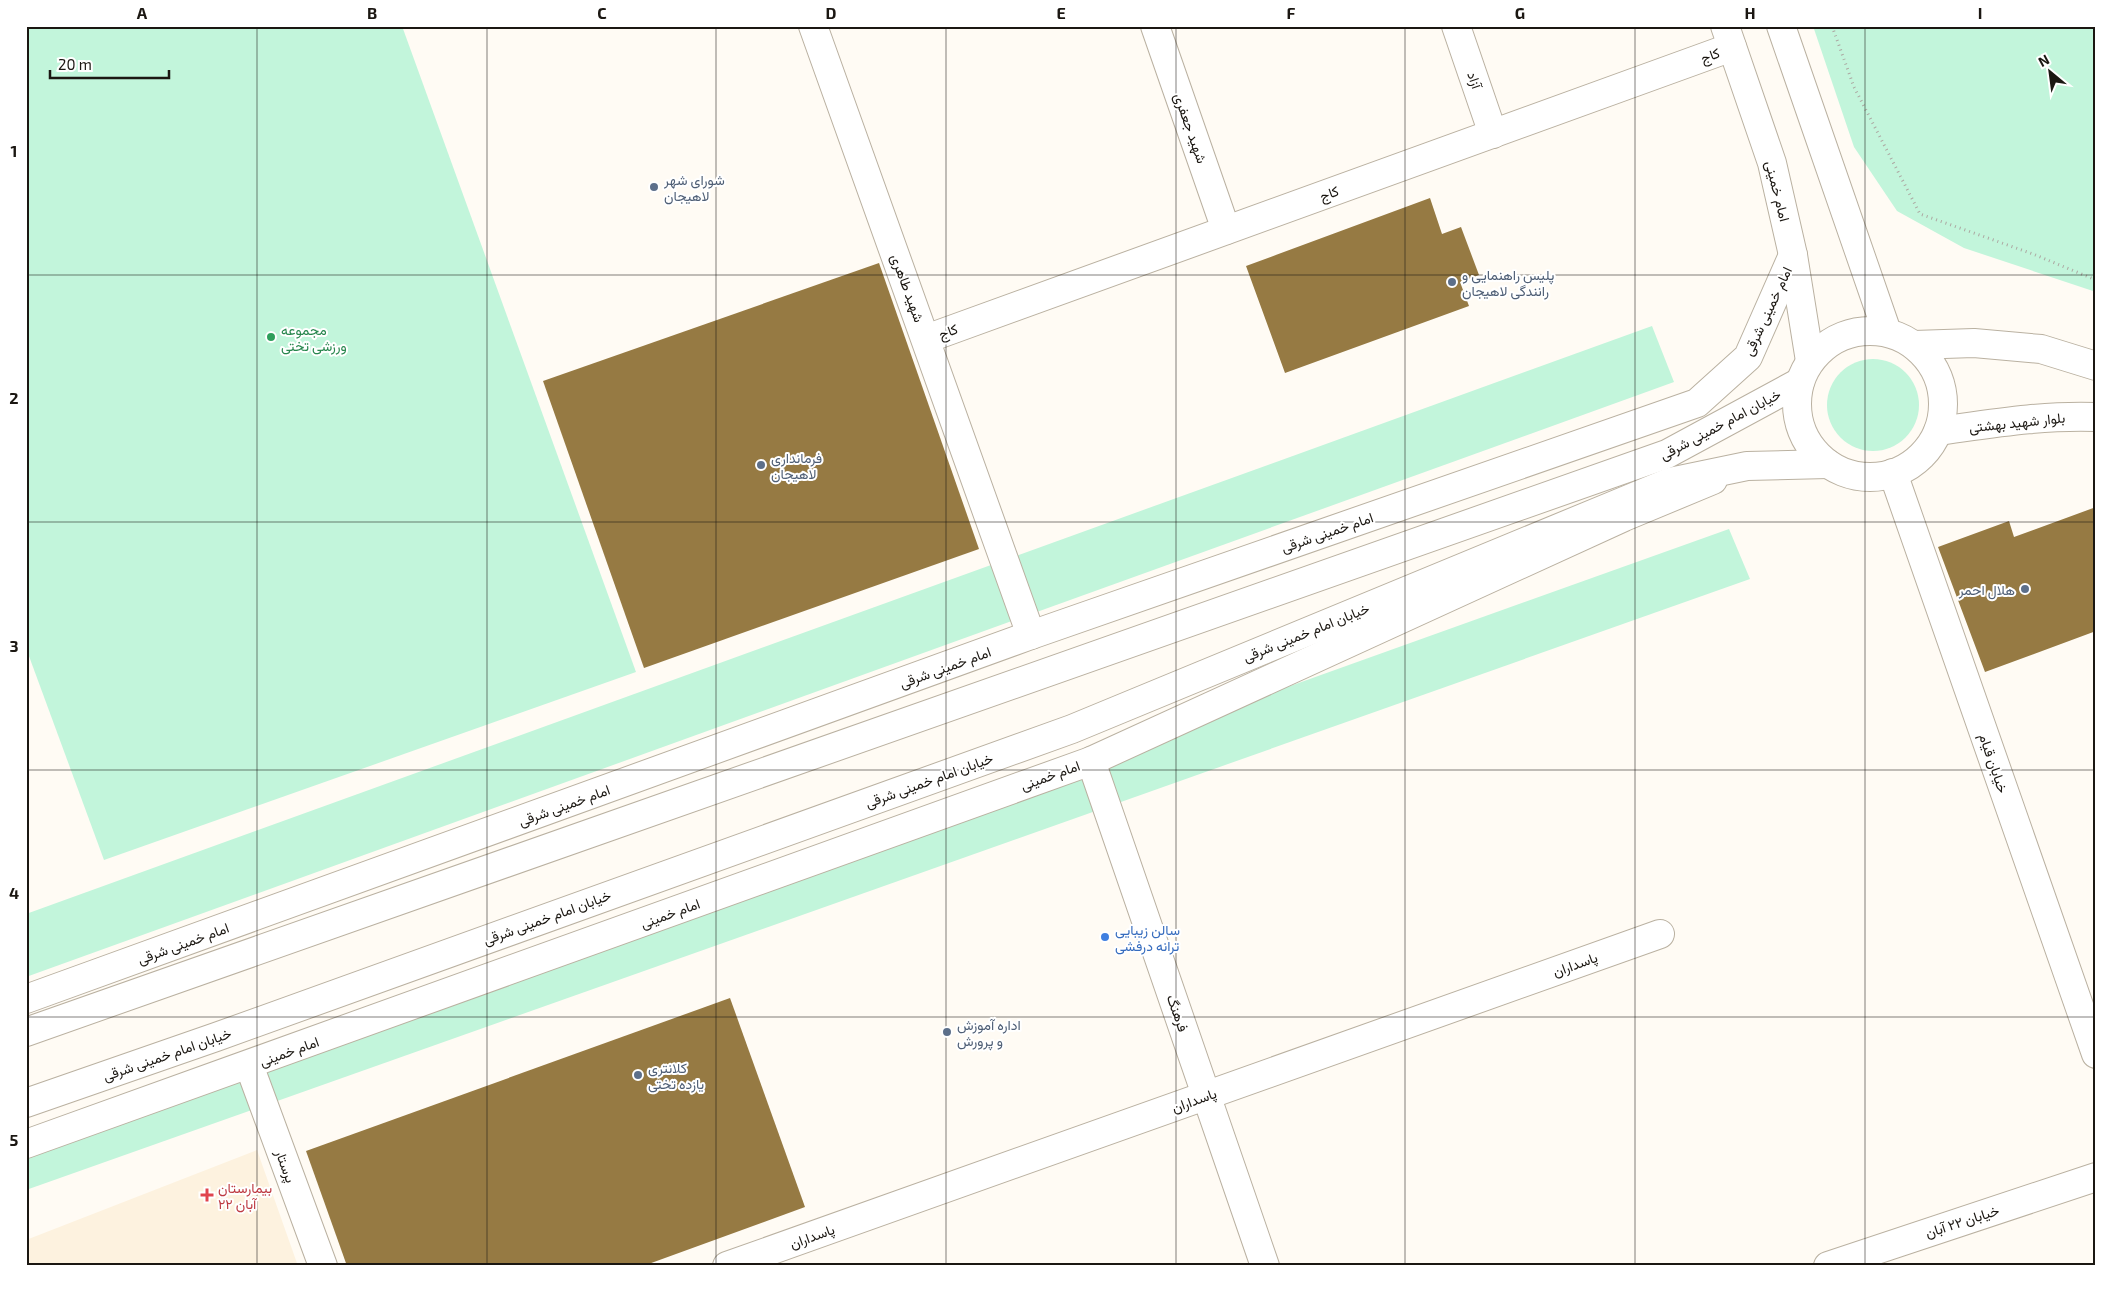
<svg xmlns="http://www.w3.org/2000/svg" width="2122" height="1292" font-family="'Exo 2',Vazirmatn,sans-serif">
	<style>
		.built { fill: #fdf2df }
		.green { fill: #c2f5db }
		.building { fill: #967a43 }
		.lines { fill: none; stroke-linecap: round; stroke-linejoin: round }
		.minor-casing { stroke: #bab1a1; stroke-width: 30 }
		.secondary-casing { stroke: #bab1a1; stroke-width: 30 }
		.primary-casing { stroke: #bab1a1; stroke-width: 30 }
		.path { stroke: #aca8a2; stroke-width: 3; stroke-dasharray: 1 4; stroke-linecap: butt }
		.minor { stroke: #fff; stroke-width: 28 }
		.secondary { stroke: #fff; stroke-width: 28 }
		.primary { stroke: #fff; stroke-width: 28 }
		.grid { fill: none; stroke: #1b1712; stroke-width: 1; stroke-opacity: 0.55 }
		.service-dot { fill: #5c6f8a; stroke: #fff; stroke-width: 2 }
		.leisure-dot { fill: #2e9e5b; stroke: #fff; stroke-width: 2 }
		.shop-dot { fill: #3f7fe0; stroke: #fff; stroke-width: 2 }
		.health-dot { fill: #e0444e; stroke: #fff; stroke-width: 2 }
		.labels { text-anchor: middle; dominant-baseline: central; stroke-width: 4; stroke-linejoin: round; paint-order: stroke }
		.street-label { font-size: 14px; fill: #1b1712; stroke: #fff }
		.service-label { font-size: 14px; fill: #4e5e75; stroke: #fff; text-anchor: start }
		.leisure-label { font-size: 14px; fill: #27864d; stroke: #fff; text-anchor: start }
		.shop-label { font-size: 14px; fill: #366cbe; stroke: #fff; text-anchor: start }
		.health-label { font-size: 14px; fill: #be3a42; stroke: #fff; text-anchor: start }
		.neatline { fill: none; stroke: #1b1712; stroke-width: 2 }
		.grid-label { font-size: 16px; text-anchor: middle; font-weight: bold; fill: #1b1712 }
	</style>
	<rect width="100%" height="100%" fill="#fffbf4"/>
	<path class="built" d="M257,1150L298,1266H26V1240Z"/>
	<g class="green">
		<path d="M26,26H402L636,672L104,860L26,648Z"/>
		<path d="M1813,26H2096V292L1964,248L1897,211L1854,147Z"/>
		<path d="M1652,326L1674,382L26,977V914Z"/>
		<circle cx="1873" cy="405" r="46"/>
		<path d="M1729,529L1750,579L26,1190V1138Z"/>
	</g>
	<g class="building">
		<path d="M1430,198L1442,234L1461,227L1479,275L1460,282L1469,306L1285,373L1246,266Z"/>
		<path d="M879,263L979,549L644,668L543,381Z"/>
		<path d="M2096,507V631L1985,672L1938,547L2009,521L2014,537Z"/>
		<path d="M730,998L805,1207L643,1266H347L306,1151Z"/>
	</g>
	<g class="lines">
		<g class="minor-casing">
			<g id="minor">
				<path d="M813,26L1031,635"/>
				<path d="M1155,26L1226,230"/>
				<path d="M1456,26L1493,134"/>
				<path d="M926,339L1732,47"/>
				<path d="M1091,761L1265,1266"/>
				<path d="M249,1065L323,1266"/>
				<path d="M727,1266L1660,934"/>
				<path d="M1828,1266L2096,1177"/>
			</g>
		</g>
		<g class="secondary-casing">
			<g id="secondary">
				<path d="M1914,345L1974,343L2041,349L2096,366"/>
				<path d="M1938,431C1990,424 2042,415 2096,417"/>
				<path d="M1893,473L2096,1054"/>
				<path d="M26,999L1031,635L1697,403L1748,357L1793,255"/>
				<path d="M26,1144L1091,761L1624,517L1713,480"/>
			</g>
		</g>
		<g class="primary-casing">
			<g id="primary">
				<path d="M1725,26L1772,163L1793,255L1810,361"/>
				<path d="M1781,26L1887,332"/>
				<circle cx="1870" cy="404" r="73"/>
				<path d="M26,1032L1667,454L1800,382"/>
				<path d="M26,1103L216,1037L1072,729L1670,482L1747,466L1828,464"/>
			</g>
		</g>
		<path class="path" d="M1832,26L1854,87L1920,214L2033,254L2096,280"/>
		<use href="#minor" class="minor"/>
		<use href="#secondary" class="secondary"/>
		<use href="#primary" class="primary"/>
	</g>
	<path class="grid" d="M257,26V1266M487,26V1266M716,26V1266M946,26V1266M1176,26V1266M1405,26V1266M1635,26V1266M1865,26V1266M26,275H2096M26,522H2096M26,770H2096M26,1017H2096"/>
	<g class="service-dot">
		<circle cx="654" cy="187" r="5"/>
		<circle cx="1452" cy="282" r="5"/>
		<circle cx="761" cy="465" r="5"/>
		<circle cx="2025" cy="589" r="5"/>
		<circle cx="947" cy="1032" r="5"/>
		<circle cx="638" cy="1075" r="5"/>
	</g>
	<circle class="leisure-dot" cx="271" cy="337" r="5"/>
	<circle class="shop-dot" cx="1105" cy="937" r="5"/>
	<path class="health-dot" d="M204.5 1187.5h5v5h5v5h-5v5h-5v-5h-5v-5h5z"/>
	<g class="labels">
		<g class="street-label">
			<text transform="translate(1710 55) rotate(-20)">کاج</text>
			<text transform="translate(1475 80) rotate(71)">آزاد</text>
			<text transform="translate(1191 128) rotate(71)">شهید جعفری</text>
			<text transform="translate(1778 191) rotate(76)">امام خمینی</text>
			<text transform="translate(1329 193) rotate(-20)">کاج</text>
			<text transform="translate(908 288) rotate(70)">شهید طاهری</text>
			<text transform="translate(1767 311) rotate(-65)">امام خمینی شرقی</text>
			<text transform="translate(948 331) rotate(-20)">کاج</text>
			<text transform="translate(2017 422) rotate(-6)">بلوار شهید بهشتی</text>
			<text transform="translate(1720 424) rotate(-28)">خیابان امام خمینی شرقی</text>
			<text transform="translate(1327 532) rotate(-19)">امام خمینی شرقی</text>
			<text transform="translate(1306 632) rotate(-22)">خیابان امام خمینی شرقی</text>
			<text transform="translate(945 667) rotate(-20)">امام خمینی شرقی</text>
			<text transform="translate(1994 763) rotate(71)">خیابان قیام</text>
			<text transform="translate(1050 775) rotate(-20)">امام خمینی</text>
			<text transform="translate(929 780) rotate(-20)">خیابان امام خمینی شرقی</text>
			<text transform="translate(564 805) rotate(-20)">امام خمینی شرقی</text>
			<text transform="translate(670 913) rotate(-20)">امام خمینی</text>
			<text transform="translate(547 917) rotate(-20)">خیابان امام خمینی شرقی</text>
			<text transform="translate(183 943) rotate(-20)">امام خمینی شرقی</text>
			<text transform="translate(1575 964) rotate(-20)">پاسداران</text>
			<text transform="translate(1178 1013) rotate(71)">فرهنگ</text>
			<text transform="translate(289 1051) rotate(-20)">امام خمینی</text>
			<text transform="translate(167 1054) rotate(-19)">خیابان امام خمینی شرقی</text>
			<text transform="translate(1194 1100) rotate(-20)">پاسداران</text>
			<text transform="translate(286 1166) rotate(70)">پرستار</text>
			<text transform="translate(1962 1221) rotate(-18)">خیابان ۲۲ آبان</text>
			<text transform="translate(812 1236) rotate(-20)">پاسداران</text>
		</g>
		<g class="service-label">
			<text x="664" y="179">شورای شهر<tspan x="664" dy="16">لاهیجان</tspan></text>
			<text x="1462" y="274">پلیس راهنمایی و<tspan x="1462" dy="16">رانندگی لاهیجان</tspan></text>
			<text x="771" y="457">فرمانداری<tspan x="771" dy="16">لاهیجان</tspan></text>
			<text x="2015" y="589" text-anchor="end">هلال احمر</text>
			<text x="957" y="1024">اداره آموزش<tspan x="957" dy="16">و پرورش</tspan></text>
			<text x="648" y="1067">کلانتری<tspan x="648" dy="16">یازده تختی</tspan></text>
		</g>
		<g class="leisure-label">
			<text x="281" y="329">مجموعه<tspan x="281" dy="16">ورزشی تختی</tspan></text>
		</g>
		<g class="shop-label">
			<text x="1115" y="929">سالن زیبایی<tspan x="1115" dy="16">ترانه درفشی</tspan></text>
		</g>
		<g class="health-label">
			<text x="218" y="1187">بیمارستان<tspan x="218" dy="16">۲۲ آبان</tspan></text>
		</g>
	</g>
	<rect width="2122" height="1292" fill="none" stroke="#ffffff" stroke-width="55"/>
	<g transform="translate(2050 72) rotate(331)" stroke="#ffffff" stroke-width="4" paint-order="stroke">
	<path d="M0-4L9 19L0 12L-9 19Z" fill="#1b1712"/>
	<text y="-8" font-size="14" font-weight="bold" text-anchor="middle" fill="#1b1712">N</text>
	</g>
	<path d="M50 70v8h119v-8" fill="none" stroke="#1b1712" stroke-width="2.5"/>
	<text x="58" y="70" font-size="15" fill="#1b1712" stroke="#ffffff" stroke-width="4" paint-order="stroke">20 m</text>
	<rect x="28" y="28" width="2066" height="1236" class="neatline"/>
	<g class="grid-label">
		<text x="142" y="19">A</text>
		<text x="372" y="19">B</text>
		<text x="602" y="19">C</text>
		<text x="831" y="19">D</text>
		<text x="1061" y="19">E</text>
		<text x="1291" y="19">F</text>
		<text x="1520" y="19">G</text>
		<text x="1750" y="19">H</text>
		<text x="1980" y="19">I</text>
		<text x="14" y="157">1</text>
		<text x="14" y="404">2</text>
		<text x="14" y="652">3</text>
		<text x="14" y="899">4</text>
		<text x="14" y="1146">5</text>
	</g>
</svg>
